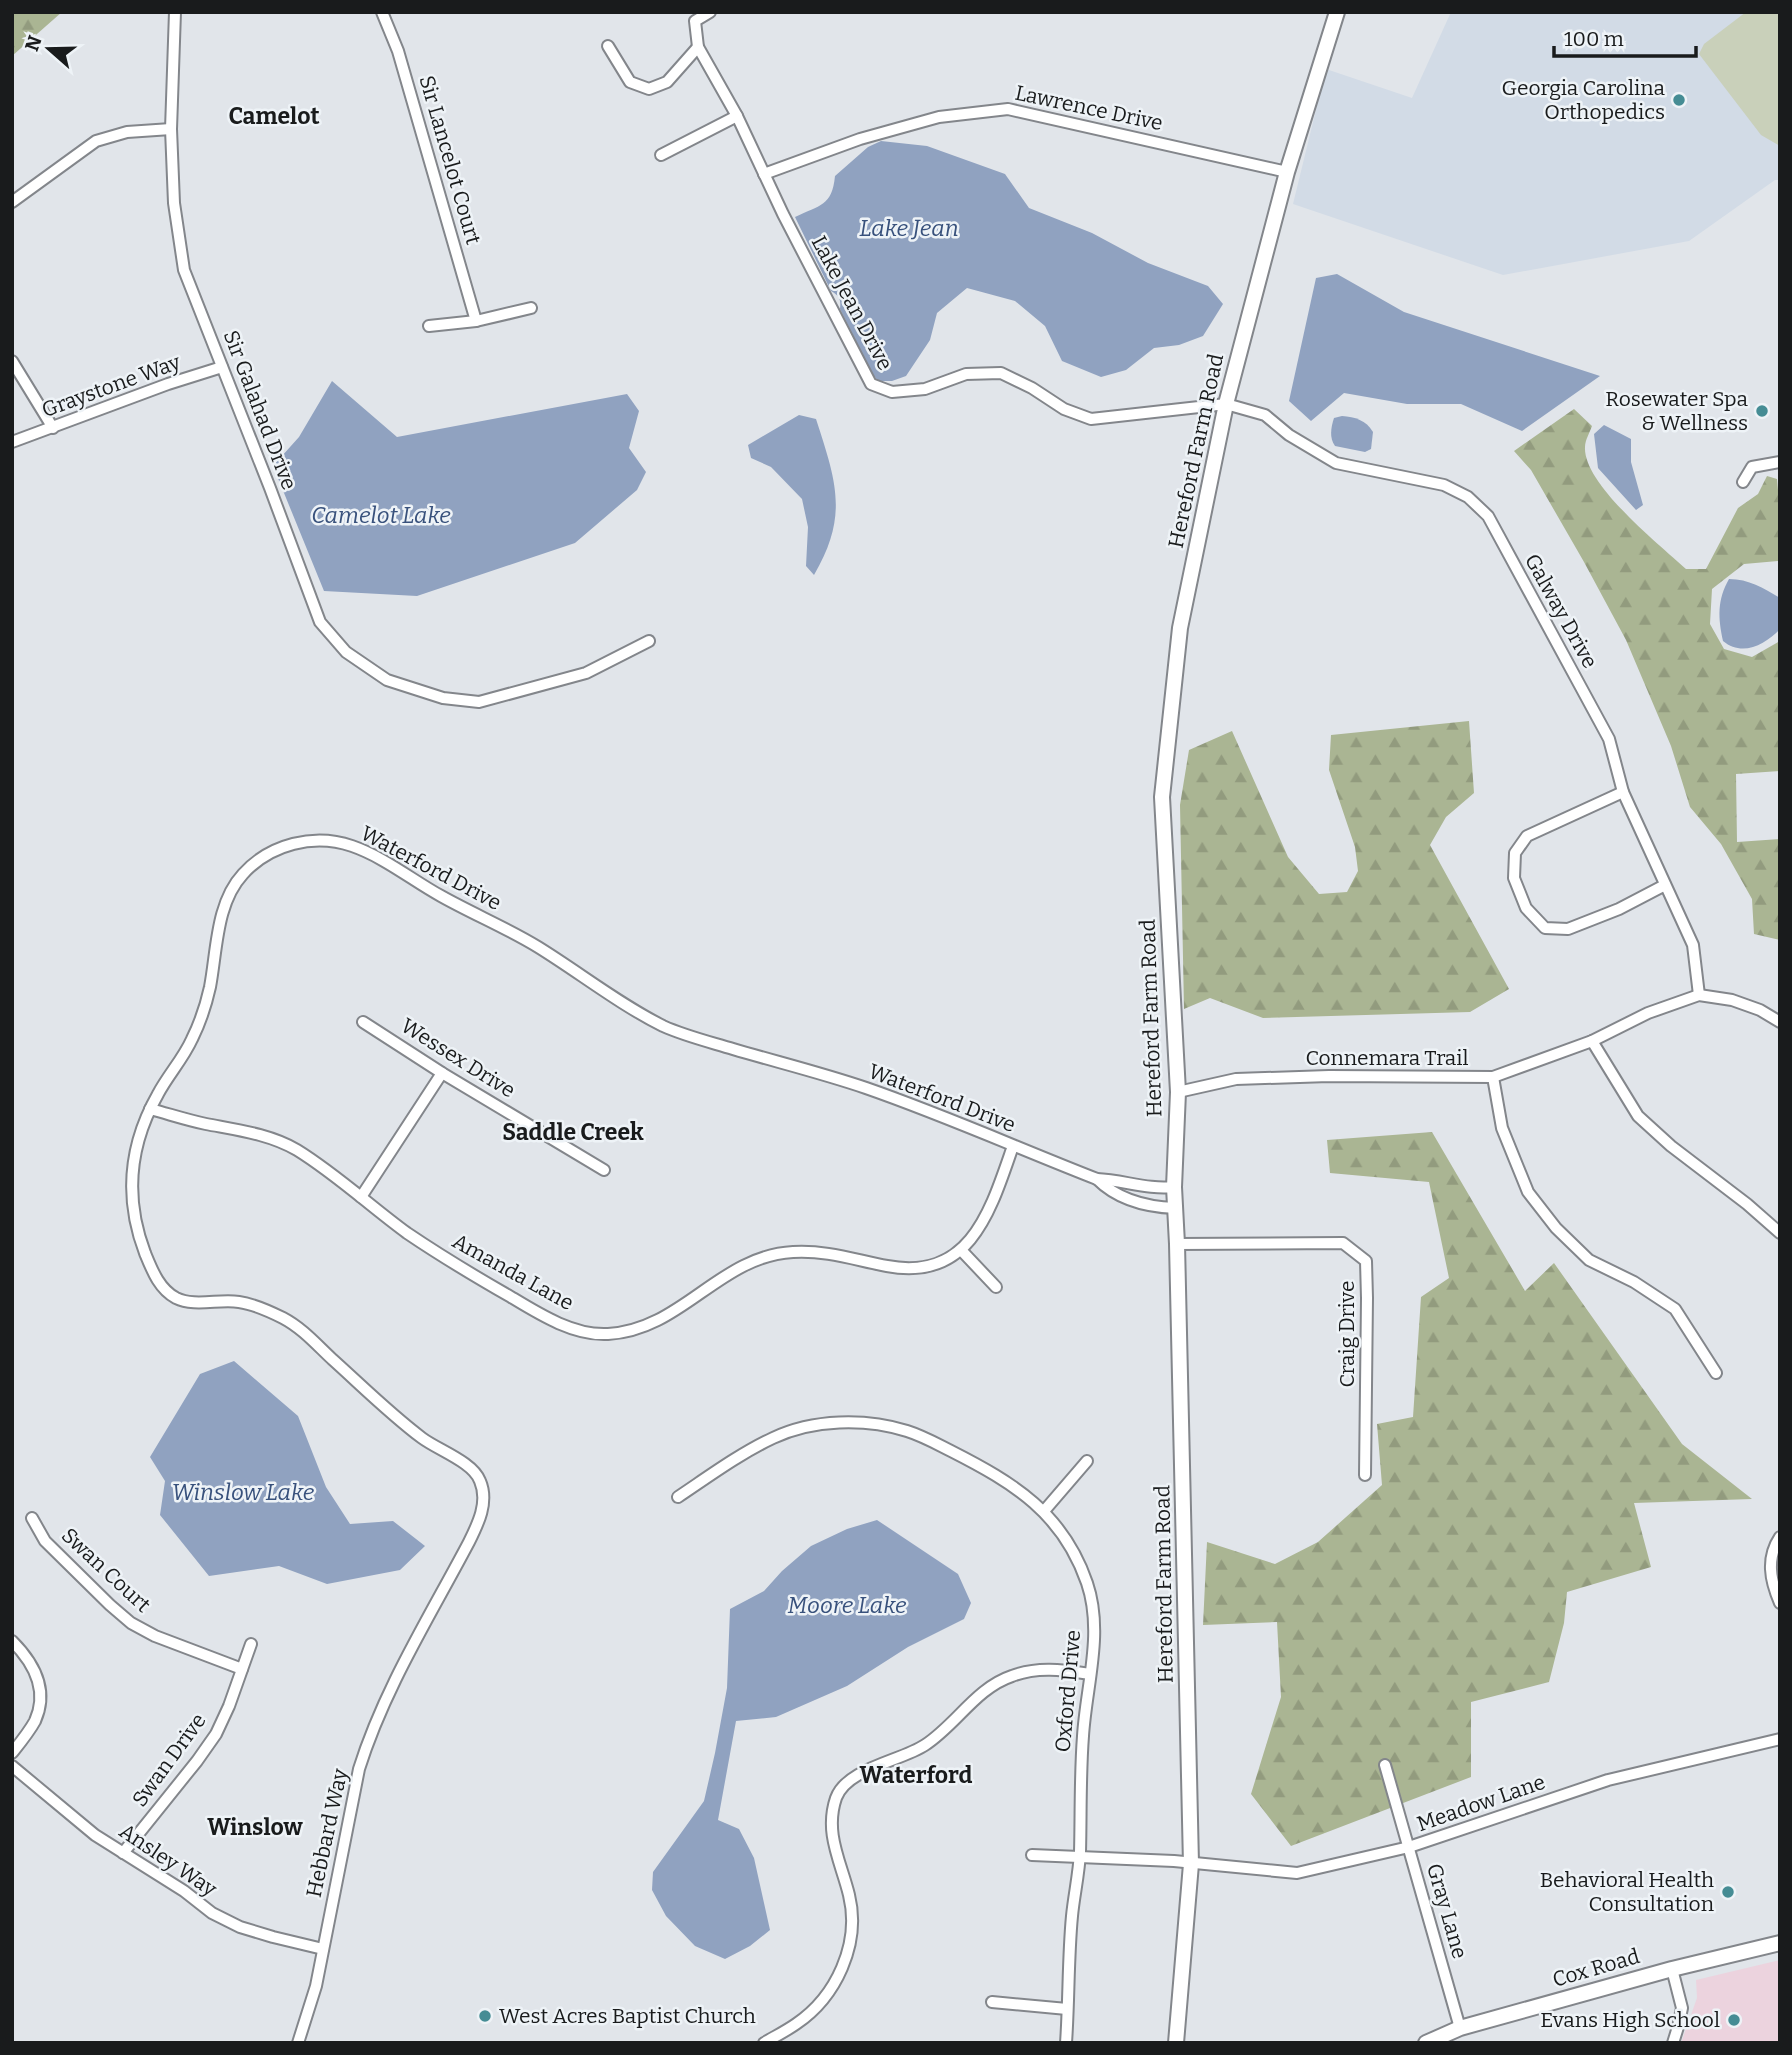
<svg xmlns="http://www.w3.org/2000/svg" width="1792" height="2055" font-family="Bitter,serif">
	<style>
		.built { fill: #d2dbe6 }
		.education { fill: #ecd3de }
		.grass { fill: #c9d0ba }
		.forest { fill: url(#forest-firs) }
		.water { fill: #90a2c0 }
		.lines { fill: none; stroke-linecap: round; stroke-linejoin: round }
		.minor-casing { stroke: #83868b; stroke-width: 14 }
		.tertiary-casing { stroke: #83868b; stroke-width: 18 }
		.minor { stroke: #fff; stroke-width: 10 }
		.tertiary { stroke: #fff; stroke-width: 14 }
		.poi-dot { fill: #458c94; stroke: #eef3f7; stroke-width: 2.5 }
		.labels { text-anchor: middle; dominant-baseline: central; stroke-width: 5; stroke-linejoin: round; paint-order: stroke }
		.poi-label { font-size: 21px; fill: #191b1c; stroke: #eef3f7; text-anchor: end }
		.street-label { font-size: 21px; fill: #191b1c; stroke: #eef3f7 }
		.neighbourhood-label { font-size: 23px; font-weight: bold; fill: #191b1c; stroke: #eef3f7 }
		.water-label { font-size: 23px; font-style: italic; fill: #38517c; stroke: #eef3f7 }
	</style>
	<defs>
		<pattern id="forest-firs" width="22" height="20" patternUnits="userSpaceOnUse" patternTransform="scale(1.75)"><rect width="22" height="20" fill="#aab593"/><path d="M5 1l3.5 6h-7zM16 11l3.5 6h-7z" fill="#929b7e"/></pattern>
	</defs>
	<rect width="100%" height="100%" fill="#e1e5ea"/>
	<path class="built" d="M1451,12H1780V180H1775L1689,241L1503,275L1293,204L1326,69L1412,98Z"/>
	<path class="education" d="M1780,1960V2043H1681L1697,1998L1696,1980Z"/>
	<path class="grass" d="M1746,12H1780V146L1761,135L1699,54L1704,44Z"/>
	<g class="forest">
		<path d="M12,12H62L12,56Z"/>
		<path d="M1574,409L1592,426C1590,432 1585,440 1585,447C1583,484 1660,545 1686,569H1706L1738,508L1758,494L1767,476L1777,479L1780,513L1778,561L1744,564L1712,589L1710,624L1724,649L1752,657L1780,641V771L1736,774L1737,842L1780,839V940L1754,934L1752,899L1721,844L1690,807L1671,746L1626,640L1584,562L1531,470L1514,451Z"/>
		<path d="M1469,721L1474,793L1446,817L1430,845L1509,989L1470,1012L1263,1018L1210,998L1184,1009L1180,805L1189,750L1232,731L1288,857L1319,894L1347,892L1358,871L1355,847L1329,770L1331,735Z"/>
		<path d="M1432,1132L1525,1291L1554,1263L1682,1444L1752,1499L1634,1503L1651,1567L1567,1592L1564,1623L1549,1682L1471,1702V1777L1291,1846L1251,1794L1281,1697L1277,1622L1203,1625L1207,1542L1275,1564L1318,1542L1382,1485L1377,1424L1413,1417L1421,1297L1449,1278L1429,1182L1330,1173L1327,1140Z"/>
	</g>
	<g class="water">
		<path d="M881,141L927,146L1005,174L1029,208L1092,233L1148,263L1208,286L1223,304L1203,336L1179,345L1154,348L1126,370L1101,377L1062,361L1045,326L1015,301L967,288L937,313L930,340L906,376L892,381H878L871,372L840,309C841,300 840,296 831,291L795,217C820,205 832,206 835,176L868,147Z"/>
		<path d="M1337,274L1404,312L1600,376L1522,431L1461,404H1407L1344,393L1311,421L1289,401L1316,278Z"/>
		<path d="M332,381L397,437L627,394L639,411L629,448L646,472L637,490L575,543L417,596L324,591L273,466L299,437Z"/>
		<path d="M799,415L816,419C836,481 849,515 814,575L806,566L808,527L802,499L771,467L751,458L748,445Z"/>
		<path d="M1342,416C1355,417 1366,420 1373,432L1371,449L1365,452L1335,446C1329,438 1331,427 1334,418Z"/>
		<path d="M1604,425L1631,439V462L1643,505L1636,510L1598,468L1594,434Z"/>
		<path d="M1729,579C1749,579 1763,588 1780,598V629C1765,645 1742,657 1723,641C1718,618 1717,600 1729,579Z"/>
		<path d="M234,1361L298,1416L326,1487L350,1524L393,1521L425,1546L400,1570L327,1584L279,1566L209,1576L160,1515L165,1481L150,1457L200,1374Z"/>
		<path d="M877,1520L958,1574L971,1603L964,1619L908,1647L847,1686L776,1717L736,1721L718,1820L739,1829L754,1858L770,1930L750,1946L725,1959L695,1946L666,1916L652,1890L653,1872L704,1801L715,1753L727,1688L730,1609L764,1591L782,1571L811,1546L847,1529Z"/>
	</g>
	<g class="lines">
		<g class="minor-casing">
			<g id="minor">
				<path d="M175,12L171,129L174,203L184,270L270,488L320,622L346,652L387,680L443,698L479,702L586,673L649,641"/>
				<path d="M382,12L398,51L476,321"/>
				<path d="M710,12L695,21L698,47L737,116L783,214L871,384L892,392L925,389L966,374L1001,373L1032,388L1064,409L1091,419L1226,404L1265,415L1289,435L1336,463L1444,485L1468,497L1488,516L1609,739L1623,792L1693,945L1699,995"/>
				<path d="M608,46L630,82L649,89L667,82L698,47"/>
				<path d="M661,155L737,116"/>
				<path d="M764,174L860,139L939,117L1008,109L1287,172"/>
				<path d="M12,202L96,141L127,132L171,129"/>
				<path d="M429,326L476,321L531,308"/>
				<path d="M12,361L53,428"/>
				<path d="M12,442L168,384L222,367"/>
				<path d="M1743,482L1752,467L1780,462"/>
				<path d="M1623,792L1527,836L1515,853L1514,878L1526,908L1545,928L1568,929L1619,909L1665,885"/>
				<path d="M363,1022L442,1073L604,1170"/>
				<path d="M1592,1041L1638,1116L1671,1146L1747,1204L1780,1233"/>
				<path d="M1493,1077L1502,1128L1528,1192L1556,1228L1589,1260L1634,1282L1675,1309L1716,1373"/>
				<path d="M1178,1092L1236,1079L1329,1076L1493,1077L1592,1041L1648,1013L1699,995L1732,1000L1760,1010L1780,1022"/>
				<path d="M150,1109C169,1114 187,1120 206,1124C237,1130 270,1134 297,1150C336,1174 370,1206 407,1233C441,1256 476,1277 511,1297C539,1314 574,1336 608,1334C682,1330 719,1256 793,1252C827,1250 855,1260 887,1266C971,1282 991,1209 1013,1146"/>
				<path d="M1097,1179C1118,1200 1147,1207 1175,1208"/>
				<path d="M361,1197L442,1073"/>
				<path d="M1177,1244L1343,1243L1366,1261L1367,1298L1365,1475"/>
				<path d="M961,1250L996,1287"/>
				<path d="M678,1497C708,1477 739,1454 773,1438C813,1419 865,1418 907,1431C923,1436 937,1444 951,1451C1014,1483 1063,1513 1087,1583C1104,1633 1086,1686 1083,1736C1080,1775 1081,1814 1080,1852C1079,1874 1074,1895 1072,1916C1068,1958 1069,2001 1066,2043"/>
				<path d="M1044,1511L1087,1461"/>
				<path d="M32,1518L45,1541L110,1605L131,1623L155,1636L242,1669"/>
				<path d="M1780,1537C1766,1558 1770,1580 1780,1603"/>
				<path d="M12,1641C34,1663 49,1690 35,1721C29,1732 20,1743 12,1753"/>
				<path d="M1385,1765L1460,2028"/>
				<path d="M12,1766L95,1835L184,1891L212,1913L240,1927L273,1937L323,1949"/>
				<path d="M123,1853L197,1761L216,1734L229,1706L251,1644"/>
				<path d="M1032,1855L1174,1861L1297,1873L1409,1847L1608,1780L1780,1739"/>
				<path d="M1672,1969L1682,2008L1678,2027L1673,2043"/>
				<path d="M992,2002L1067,2009"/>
				<path d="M298,2043L316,1986L359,1769C384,1689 430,1616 469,1542C478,1524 489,1502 480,1481C473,1462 438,1450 422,1438C390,1414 361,1385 332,1359C316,1344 302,1328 283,1318C269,1311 254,1304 239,1302C219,1299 194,1307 176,1298C159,1289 152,1270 145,1253C124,1198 129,1145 158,1094C168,1075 183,1059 192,1039C200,1023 206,1005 210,987C217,950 216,903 243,874C270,844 314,833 352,846C384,857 412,880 441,896C473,914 507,928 538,947C580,973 619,1004 663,1026C685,1036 710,1042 733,1049C777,1062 822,1073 866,1088C944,1115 1020,1149 1097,1179C1123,1180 1148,1190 1174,1187"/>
				<path d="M764,2043C774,2037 786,2031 796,2024C836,1997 861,1944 849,1895C841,1862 824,1833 836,1798C847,1768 901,1761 925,1745C956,1725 976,1688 1012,1676C1038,1666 1063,1670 1090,1674"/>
			</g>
		</g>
		<g class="tertiary-casing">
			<g id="tertiary">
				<path d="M1176,2043L1191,1864L1177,1244L1174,1187L1178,1092L1162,797L1180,628L1226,404L1287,172L1337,12"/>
				<path d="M1426,2043L1460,2028L1672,1969L1780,1943"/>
			</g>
		</g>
		<use href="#minor" class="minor"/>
		<use href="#tertiary" class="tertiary"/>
	</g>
	<g class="poi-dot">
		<circle cx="1679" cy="100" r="7"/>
		<circle cx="1762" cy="411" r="7"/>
		<circle cx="1728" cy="1892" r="7"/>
		<circle cx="485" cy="2016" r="7"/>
		<circle cx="1734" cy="2020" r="7"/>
	</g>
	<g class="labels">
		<g class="poi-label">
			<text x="1665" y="88">Georgia Carolina<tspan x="1665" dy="24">Orthopedics</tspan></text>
			<text x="1748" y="399">Rosewater Spa<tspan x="1748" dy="24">&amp; Wellness</tspan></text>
			<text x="1714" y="1880">Behavioral Health<tspan x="1714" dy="24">Consultation</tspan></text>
			<text x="499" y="2016" text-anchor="start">West Acres Baptist Church</text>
			<text x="1720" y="2020">Evans High School</text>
		</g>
		<g class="street-label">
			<text transform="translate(1089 108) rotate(12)">Lawrence Drive</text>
			<text transform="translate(450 160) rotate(74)">Sir Lancelot Court</text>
			<text transform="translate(852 303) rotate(62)">Lake Jean Drive</text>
			<text transform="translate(111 386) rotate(-20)">Graystone Way</text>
			<text transform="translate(260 410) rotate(69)">Sir Galahad Drive</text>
			<text transform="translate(1196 451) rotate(-78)">Hereford Farm Road</text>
			<text transform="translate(1561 611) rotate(61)">Galway Drive</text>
			<text transform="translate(431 868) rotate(28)">Waterford Drive</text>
			<text transform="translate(1151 1018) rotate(-92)">Hereford Farm Road</text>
			<text transform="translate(458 1058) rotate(32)">Wessex Drive</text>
			<text x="1387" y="1058">Connemara Trail</text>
			<text transform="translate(942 1098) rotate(21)">Waterford Drive</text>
			<text transform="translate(513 1272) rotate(29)">Amanda Lane</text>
			<text transform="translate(1347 1334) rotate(-90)">Craig Drive</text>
			<text transform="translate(106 1570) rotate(43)">Swan Court</text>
			<text transform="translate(1164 1584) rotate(-91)">Hereford Farm Road</text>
			<text transform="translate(1068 1691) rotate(-85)">Oxford Drive</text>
			<text transform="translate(169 1760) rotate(-54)">Swan Drive</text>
			<text transform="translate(1481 1803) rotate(-19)">Meadow Lane</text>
			<text transform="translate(327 1833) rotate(-78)">Hebbard Way</text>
			<text transform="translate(168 1860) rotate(34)">Ansley Way</text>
			<text transform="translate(1447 1911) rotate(74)">Gray Lane</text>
			<text transform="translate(1596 1968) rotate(-16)">Cox Road</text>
		</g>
		<g class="neighbourhood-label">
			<text x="274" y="116">Camelot</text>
			<text x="573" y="1132">Saddle Creek</text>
			<text x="916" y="1775">Waterford</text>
			<text x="255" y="1827">Winslow</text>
		</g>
		<g class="water-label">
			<text x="909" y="228">Lake Jean</text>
			<text x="381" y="515">Camelot Lake</text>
			<text x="243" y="1492">Winslow Lake</text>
			<text x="847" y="1605">Moore Lake</text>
		</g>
	</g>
	<rect width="1792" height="2055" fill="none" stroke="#191b1c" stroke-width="28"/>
	<g transform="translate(49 49) rotate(290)" stroke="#eef3f7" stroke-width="5" paint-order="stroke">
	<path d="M0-5L12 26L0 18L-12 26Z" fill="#191b1c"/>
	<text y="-10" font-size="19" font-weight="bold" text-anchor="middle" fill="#191b1c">N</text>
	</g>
	<path d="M1554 46v10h142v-10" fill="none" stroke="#191b1c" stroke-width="3.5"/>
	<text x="1564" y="46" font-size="21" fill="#191b1c" stroke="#eef3f7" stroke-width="5" paint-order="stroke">100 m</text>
</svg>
